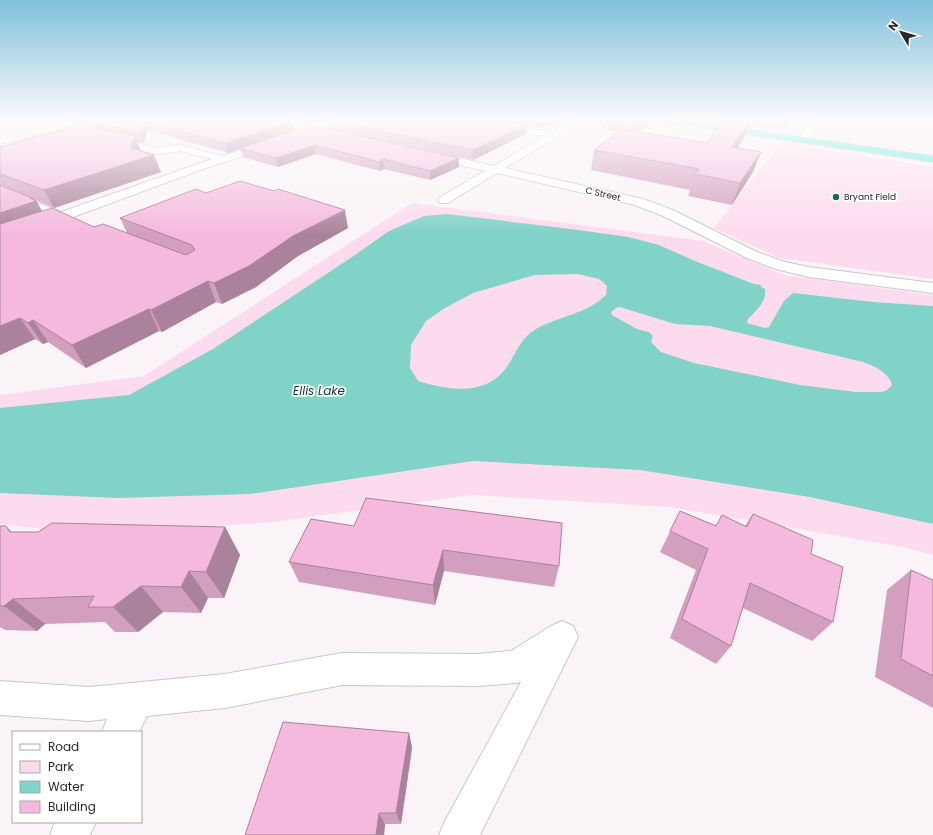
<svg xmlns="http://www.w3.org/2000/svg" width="933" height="835" font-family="Poppins,sans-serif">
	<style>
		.green { fill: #fddbef }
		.water { fill: #81d2c7; fill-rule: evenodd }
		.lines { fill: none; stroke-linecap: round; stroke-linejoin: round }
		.minor-casing { stroke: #ccc5c9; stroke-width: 2 }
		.highway-casing { stroke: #d0cfd0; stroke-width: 2 }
		.minor { fill: #fff; fill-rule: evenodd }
		.highway { fill: #39ead8; fill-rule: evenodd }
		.wall { fill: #d29fbe; fill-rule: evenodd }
		.shaded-wall { fill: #ab829b }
		.building { fill: #f4b9dd; stroke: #ab829b }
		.poi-dot { fill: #1a655d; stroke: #fff; stroke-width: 1.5 }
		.labels { text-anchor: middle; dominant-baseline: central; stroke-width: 3.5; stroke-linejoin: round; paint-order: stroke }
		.far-street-label { font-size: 9px; fill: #292728; stroke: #fff }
		.far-poi-label { font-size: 9px; fill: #292728; stroke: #fff; text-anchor: start }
		.water-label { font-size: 12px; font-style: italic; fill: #103833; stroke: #fff }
	</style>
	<rect width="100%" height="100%" fill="#faf3f7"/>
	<g class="green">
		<path d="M782,142L933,167V279L779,258L714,228Z"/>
		<path d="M412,203L703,241L784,275L933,295V555L903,547L669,507L472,495L273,522L97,535L0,524V395L144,376Z"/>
	</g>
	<path class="water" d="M447,214L571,229L628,237L659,245L695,261L754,284L762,285L760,286L765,289C767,301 756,311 748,319L747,323L765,328L769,327L784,301L793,293L873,302L933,306V524L810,497L640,470L473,461L250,494L118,498L0,493V408L129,395L213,349L355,255L389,231L424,216ZM578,274L599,279L607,286L606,295C587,314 559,316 536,329C523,336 517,350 510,362C490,397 451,391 418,381L410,368L411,345L426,321L445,308L473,293L535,275ZM620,307L675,324L710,326L859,361C871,364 889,372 892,385L887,390L882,392H856L800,385L694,363L661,352L651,342L653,336L649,332L637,329L612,315L611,312L616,308Z"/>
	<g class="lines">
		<g class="minor-casing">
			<g id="minor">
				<path d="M107,119H121L119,121L0,151V145Z"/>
				<path d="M260,119H276L333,130L338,133L333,136L265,122Z"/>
				<path d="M458,119H476L552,132L574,119H584L583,121L505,168L643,199L673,210L757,252L785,262L809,267L933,283V293L809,277L776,269L747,258L663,216L635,205L497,173L448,203H440L438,200L440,197L485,171L427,157L426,155L427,153L431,152L494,166L544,136L463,122Z"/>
				<path d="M811,119H821L808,142H800L799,140Z"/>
				<path d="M111,137L156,148L180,145L223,156L270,141L275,144L274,146L206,168L73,217L78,221L76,224L71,225L0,197V189L61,212L212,159L180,151L156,154L107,142L106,140L107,138Z"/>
				<path d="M562,621L573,626L578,637L480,835H439L445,821L521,682L516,683L477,686L342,685L225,708L147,716L139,732H102L107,719L89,721L0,715V681L89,687L225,674L342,653L477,654L511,651L551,626Z"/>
				<path d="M55,822H96L90,835H50Z"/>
			</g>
		</g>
		<g class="highway-casing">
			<path id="highway" d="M657,119H678L933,156V162L662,122Z"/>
		</g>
		<use href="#minor" class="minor"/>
		<use href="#highway" class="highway"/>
	</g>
	<g class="wall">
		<path d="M62,119H560L539,128L526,126V134L473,160L329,129L327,120L330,119L311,124L283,119L294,121L295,130L459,158V167L430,180L384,169L380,171L316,154L278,167L243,157L240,149L228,153L147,130L144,143L137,142L141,151L161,172L54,208L37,201L42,211L94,227L127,233L120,218L206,193L348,228L298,256L256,287L222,304L216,302L162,332L159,331L86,368L48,342L43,344L35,339L0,355V147L78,124ZM88,122L90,126L81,124Z"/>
		<path d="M598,119H655L639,132L706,143L725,119H791L784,130L751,126L750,128H748L745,136L737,148L753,172L732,205L688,196L690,190L591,170L594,150L618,132L604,130Z"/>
		<path d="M680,511L716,526L722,515L745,526L753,514L811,554L833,622L812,641L743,608L731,646L716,664L670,638L696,570L660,552Z"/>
		<path d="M311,519L559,566L554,587L444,571L435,605L299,582L289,562Z"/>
		<path d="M0,526H6L12,532H38L225,527L240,555L224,598H208L201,613L163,612L138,632H115L105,622L45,624L37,631L5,630L0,627Z"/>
		<path d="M911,570L933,580V708L875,677L887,590Z"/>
		<path d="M409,733L412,748L401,824H385L384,835H245Z"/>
	</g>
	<g class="shaded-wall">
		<path d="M75,119H102L88,121V122L78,124Z"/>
		<path d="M310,119H331L311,124Z"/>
		<path d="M539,119H560L539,128Z"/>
		<path d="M646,119H655L634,135L636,126Z"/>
		<path d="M750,119L745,136L725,167L732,147Z"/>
		<path d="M788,119H791L784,130Z"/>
		<path d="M144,121L147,130L144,143L140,134Z"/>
		<path d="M294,121L295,130L228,153L225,143Z"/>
		<path d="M527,125L526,134L473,160V150Z"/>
		<path d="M135,136L141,152L154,155L161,172L54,208L44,190L131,148Z"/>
		<path d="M315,145L316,154L278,167L276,158Z"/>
		<path d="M761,152L753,172L732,205L740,183Z"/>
		<path d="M459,158V167L430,180V171Z"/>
		<path d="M383,159L384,169L380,171L379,162Z"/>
		<path d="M30,198H32L35,202L36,201L47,220L0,235V213Z"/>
		<path d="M345,210L348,228L298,256L256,287L222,304L214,283L293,236Z"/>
		<path d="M208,281L216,302L162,332L151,310Z"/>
		<path d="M149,309L159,331L86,368L72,345Z"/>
		<path d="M20,318L35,339L0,355V326Z"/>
		<path d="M33,320L48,342L43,344L28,323Z"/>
		<path d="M225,527L240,555L224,598L206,572Z"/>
		<path d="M443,550L444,571L435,605L433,585Z"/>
		<path d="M189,571L208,598L201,613L181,587Z"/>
		<path d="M141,586L163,612L138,632L113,607Z"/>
		<path d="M13,599L45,624L37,631L4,606Z"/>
		<path d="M409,733L412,748L401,824L396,813Z"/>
		<path d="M379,813L385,824L384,835H376Z"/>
	</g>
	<g class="building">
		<path d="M96,119H281L294,121L225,143L144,121L140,134L88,121Z"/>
		<path d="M331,119H485L527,125L473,150L327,120Z"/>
		<path d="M604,119H646L636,126L605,121Z"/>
		<path d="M725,119H750L732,147L761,152L740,183L695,174L699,169L594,150L622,129L706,143Z"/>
		<path d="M81,124L135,136L131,148L154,155L44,190L0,174V147Z"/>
		<path d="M311,125L459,158L430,171L383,159L379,162L315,145L276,158L240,148Z"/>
		<path d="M240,181L274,191L278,189L345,210L293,236L249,266L214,283L208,281L151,310L149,309L72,345L33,320L28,323L20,318L0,326V224L52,208L94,227L103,224L186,255L195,250L192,245L120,218L196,189L206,193Z"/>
		<path d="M0,185L32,198H30L36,201L0,213Z"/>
		<path d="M366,498L562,523L559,566L443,550L433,585L289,562L311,519L354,526Z"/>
		<path d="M680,511L716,526L722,515L747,527L753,514L813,540L811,554L843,567L833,622L750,583L731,646L682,619L708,549L670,531Z"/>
		<path d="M52,523L225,527L206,572L189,571L181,587L141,586L113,607H88L94,596L13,599L4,606H0V526H6L10,532H38Z"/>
		<path d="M911,570L933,580V676L901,659Z"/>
		<path d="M283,722L409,733L396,813H379L376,835H245Z"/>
	</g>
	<linearGradient id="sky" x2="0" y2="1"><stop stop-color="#7fc0db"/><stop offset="0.51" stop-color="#fdfafb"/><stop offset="1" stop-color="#fdfafb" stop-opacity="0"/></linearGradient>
	<rect width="933" height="235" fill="url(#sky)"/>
	<circle class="poi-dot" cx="836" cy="197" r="4"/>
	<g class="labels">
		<g class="far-street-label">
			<text transform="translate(603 194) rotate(13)">C Street</text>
		</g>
		<g class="far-poi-label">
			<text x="844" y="197">Bryant Field</text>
		</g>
		<g class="water-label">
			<text x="319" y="390">Ellis Lake</text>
		</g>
	</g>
	<rect x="12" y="731" width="130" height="92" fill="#ffffff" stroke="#a9a9a9"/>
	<rect x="20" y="744" width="20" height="6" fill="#ffffff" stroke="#a9a9a9"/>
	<text x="48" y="751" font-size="12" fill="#292728">Road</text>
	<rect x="20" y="761" width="20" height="12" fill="#fddbef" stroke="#a9a9a9"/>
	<text x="48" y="771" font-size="12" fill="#292728">Park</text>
	<rect x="20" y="781" width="20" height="12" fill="#81d2c7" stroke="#a9a9a9"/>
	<text x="48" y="791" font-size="12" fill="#292728">Water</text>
	<rect x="20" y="801" width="20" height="12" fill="#f4b9dd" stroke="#a9a9a9"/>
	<text x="48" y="811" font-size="12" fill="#292728">Building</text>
	<g transform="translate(901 32) rotate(308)" stroke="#ffffff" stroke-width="3" paint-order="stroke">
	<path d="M0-3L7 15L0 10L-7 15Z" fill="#292728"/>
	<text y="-6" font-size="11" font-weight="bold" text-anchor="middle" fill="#292728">N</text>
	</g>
</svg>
